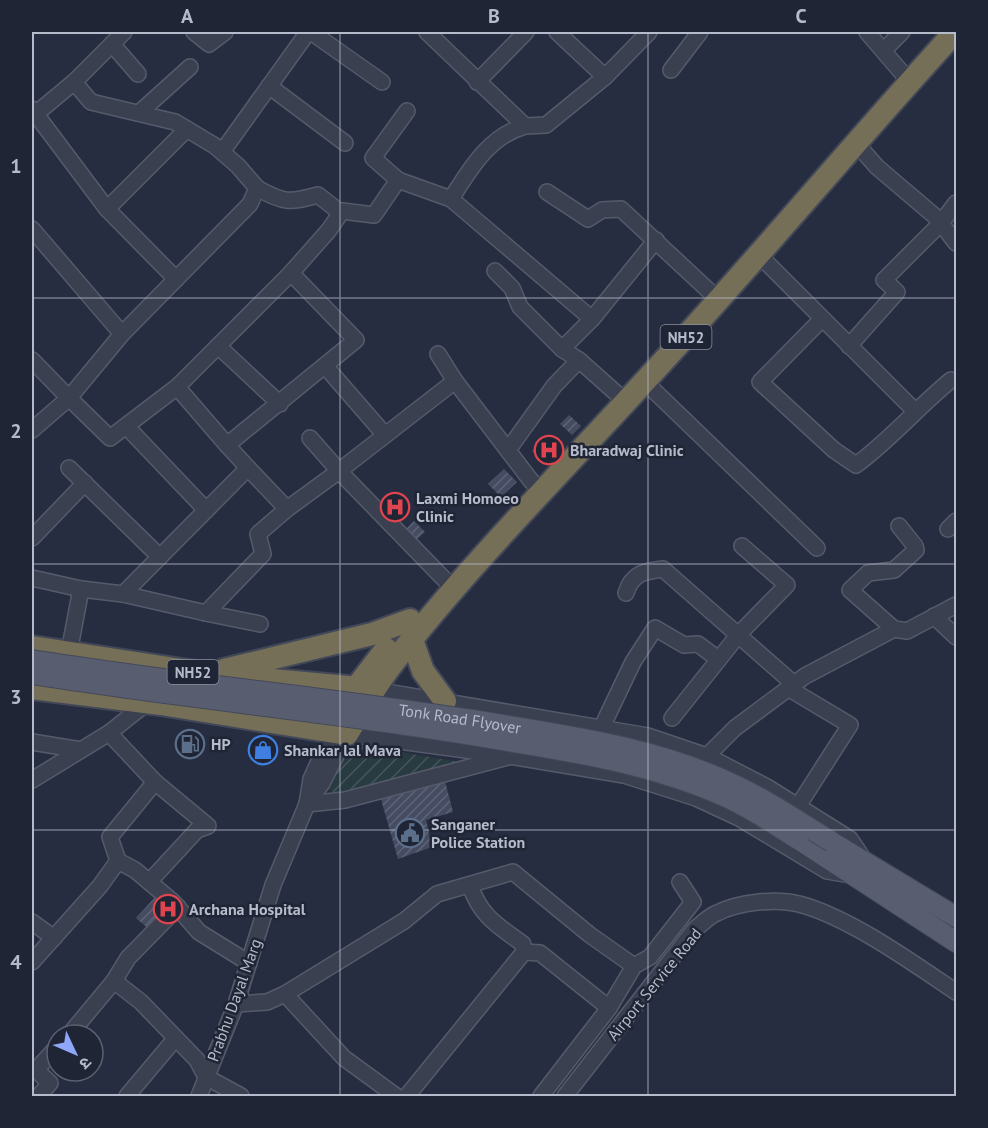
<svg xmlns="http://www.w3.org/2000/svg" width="988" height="1128" font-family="'PT Sans','Noto Sans Devanagari',sans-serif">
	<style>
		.garden { fill: url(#garden-furrows) }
		.building { fill: url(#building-hatch) }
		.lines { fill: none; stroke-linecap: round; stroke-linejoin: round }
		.minor-casing { stroke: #555b6b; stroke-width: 18 }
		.major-casing { stroke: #434959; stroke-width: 22 }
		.highway-casing { stroke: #424858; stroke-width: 26 }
		.minor { stroke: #3a4050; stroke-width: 15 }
		.major { stroke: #585e70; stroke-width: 20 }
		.highway { stroke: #766f57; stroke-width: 22 }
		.major-bridge-casing { stroke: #434959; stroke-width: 22; stroke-linecap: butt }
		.major-bridge { stroke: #585e70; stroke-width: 20 }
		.grid { fill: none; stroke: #b6bbcb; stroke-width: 1.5; stroke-opacity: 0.55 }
		.labels { text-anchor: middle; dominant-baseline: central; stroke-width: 5; stroke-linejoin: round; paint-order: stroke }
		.shield { fill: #1f2535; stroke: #898e9e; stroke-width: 1.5 }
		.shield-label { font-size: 15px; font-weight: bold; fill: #b6bbcb }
		.poi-label { font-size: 16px; font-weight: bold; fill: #b6bbcb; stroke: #1f2535; text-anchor: start }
		.street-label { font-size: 16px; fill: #b6bbcb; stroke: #1f2535 }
		.neatline { fill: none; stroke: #b6bbcb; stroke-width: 2 }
		.grid-label { font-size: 20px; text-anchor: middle; font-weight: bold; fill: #b6bbcb }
	</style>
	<defs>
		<pattern id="garden-furrows" width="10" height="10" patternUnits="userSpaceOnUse" patternTransform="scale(1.5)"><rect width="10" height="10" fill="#283b41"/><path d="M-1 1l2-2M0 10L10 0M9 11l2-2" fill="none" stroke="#45555b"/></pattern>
		<pattern id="building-hatch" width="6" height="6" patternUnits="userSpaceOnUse" patternTransform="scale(1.5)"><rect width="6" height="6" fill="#454c62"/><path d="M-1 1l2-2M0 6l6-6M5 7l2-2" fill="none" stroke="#5e6477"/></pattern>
	</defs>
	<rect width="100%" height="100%" fill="#262d40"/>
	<path class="garden" d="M352,744L460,762L335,793L325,788L344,746Z"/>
	<g class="building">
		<path d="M569,415L581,426L572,435L560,424Z"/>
		<path d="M546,435L561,449L546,464L532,451Z"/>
		<path d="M504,469L517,482L501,497L488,484Z"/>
		<path d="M393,497L406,509L395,520L382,508Z"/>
		<path d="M414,521L425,532L415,541L405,530Z"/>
		<path d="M256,738L276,745L269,760L249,755Z"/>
		<path d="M445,781L453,812L426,820L432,847L398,859L380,796Z"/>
		<path d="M158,894L178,907L152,932L136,918Z"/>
	</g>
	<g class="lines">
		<g class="minor-casing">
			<g id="minor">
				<path d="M194,32L209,44L225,32"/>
				<path d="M311,32L382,82"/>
				<path d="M427,32L525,126L546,125L605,77L649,32"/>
				<path d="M557,32L605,77"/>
				<path d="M867,32L903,74"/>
				<path d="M112,44L138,74"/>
				<path d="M884,50L902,32"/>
				<path d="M671,70L700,32"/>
				<path d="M477,82L526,32"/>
				<path d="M269,86L345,143"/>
				<path d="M32,109L107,209L187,129"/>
				<path d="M139,113L190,67"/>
				<path d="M32,117L74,82L124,32"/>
				<path d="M855,142L877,167L937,218L956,243"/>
				<path d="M222,152L308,32"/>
				<path d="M398,180L373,158L407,111"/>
				<path d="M257,188C284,203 289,203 318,195L341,213"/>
				<path d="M547,192L588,219L602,210L621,209L708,290"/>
				<path d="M451,199C470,169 489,136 525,126"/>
				<path d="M107,209L176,279"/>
				<path d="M32,229L122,334"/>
				<path d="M760,256L915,411"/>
				<path d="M495,271L512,288L520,307L562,349L579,360L616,393"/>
				<path d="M822,319L760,382L834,450L856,465C890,440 918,407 951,380"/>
				<path d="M218,346L280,404"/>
				<path d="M849,346L897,292L884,280L941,223L956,203"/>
				<path d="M562,349L592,319"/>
				<path d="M438,354L455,381"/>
				<path d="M32,360L69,398L122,334L250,204L257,188L238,166L215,146L175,122L91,102L74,82"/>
				<path d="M326,367L385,435"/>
				<path d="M645,382L817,548"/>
				<path d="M126,426L206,510"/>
				<path d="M32,430L69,398L110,438L177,387"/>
				<path d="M310,438L339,471L455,381L532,482"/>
				<path d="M227,445L177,387L291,273L329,230L342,211L374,215L398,180L451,199L592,319L656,240"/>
				<path d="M508,450L554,386L579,360"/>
				<path d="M69,468L160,557"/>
				<path d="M248,468L287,509L339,471L445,580"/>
				<path d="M899,526L915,546L916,550L894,570L868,573L850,590L894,629L907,631L956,605"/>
				<path d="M948,529L956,521"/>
				<path d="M32,538L85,483"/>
				<path d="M32,578L81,589"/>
				<path d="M626,593C632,573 645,571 663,569L794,684"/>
				<path d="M123,594L206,613L263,554L258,534L287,509"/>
				<path d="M206,613L260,624"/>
				<path d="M934,616L956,637"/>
				<path d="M64,653L70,647L81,589L123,594L248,468L227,445L356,340L291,273"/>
				<path d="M788,688L850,725L800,803"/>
				<path d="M375,690L648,736L707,756L767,787L850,839L864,860"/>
				<path d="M672,718L739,634L787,585L742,546"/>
				<path d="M601,729L633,662L655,628L684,645L698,644L718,659"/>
				<path d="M109,733L155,782L110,837L118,861"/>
				<path d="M32,742L81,750"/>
				<path d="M707,756L735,728L805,676L894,629"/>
				<path d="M32,780L109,733L148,702L146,699"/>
				<path d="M307,804L322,783L347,734L510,756L624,775L696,798L739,818L827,871L850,875"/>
				<path d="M307,804L345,800L508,757"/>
				<path d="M149,882L197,830L208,826L155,782"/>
				<path d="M32,922L54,938"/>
				<path d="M524,952L540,953L609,1008"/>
				<path d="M32,962L100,886L118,861L135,870L173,902L199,932L249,963"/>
				<path d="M114,981L128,958L178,907"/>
				<path d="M285,994L344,1058L396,1096"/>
				<path d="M236,1004L267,1002L285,994L404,921L437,894L513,872L590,935L634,966"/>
				<path d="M69,1035L114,981L141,1002L197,1060L206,1077L241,1096"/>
				<path d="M39,1096L50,1083L36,1070L57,1047"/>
				<path d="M127,1096L175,1039"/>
				<path d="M199,1096L236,1004L273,885L307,804L311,779L333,731"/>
				<path d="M407,1096L524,952L523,944C498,926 480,916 470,885"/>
				<path d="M541,1096L609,1008L634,966L650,957L693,902L680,882"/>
				<path d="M565,1096L695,929C702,924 709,916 717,913C739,902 776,898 799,904C849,917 913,963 956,992"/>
			</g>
		</g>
		<g class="major-casing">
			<g id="major">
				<path d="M798,839L956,942"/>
				<path d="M832,842L956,917"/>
			</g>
		</g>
		<g class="highway-casing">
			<g id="highway">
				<path d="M412,640L423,671L445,701"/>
				<path d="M32,647L208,674L370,689"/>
				<path d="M224,670L372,634L410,620"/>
				<path d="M32,688L161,704L347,734C361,712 374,688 390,667C468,566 559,475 645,381C751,267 850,147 955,32"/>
				<path d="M340,719L356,688L386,649"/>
			</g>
		</g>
		<use href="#minor" class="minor"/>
		<use href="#major" class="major"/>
		<use href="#highway" class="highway"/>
		<g class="major-bridge-casing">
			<g id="major-bridge">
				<path id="s1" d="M32,660C182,684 334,698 485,722C567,736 654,747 730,783C766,799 799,822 832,842"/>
				<path d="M32,674C174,697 317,710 459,733C548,748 640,759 724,796C750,807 774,824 798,839"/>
			</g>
		</g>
		<use href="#major-bridge" class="major-bridge"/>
	</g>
	<path class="grid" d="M340,32V1096M648,32V1096M32,298H956M32,564H956M32,830H956"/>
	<defs>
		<g id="hospital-ring" transform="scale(1.5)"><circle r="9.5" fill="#1f2535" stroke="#e0444e" stroke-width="1.5"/><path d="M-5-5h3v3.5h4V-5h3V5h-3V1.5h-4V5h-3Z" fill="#e0444e"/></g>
		<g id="fuel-ring" transform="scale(1.5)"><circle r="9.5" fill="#1f2535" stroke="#5c6f8a" stroke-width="1.5"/><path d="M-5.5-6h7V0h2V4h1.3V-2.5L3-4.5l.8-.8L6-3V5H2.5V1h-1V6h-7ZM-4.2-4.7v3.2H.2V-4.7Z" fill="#5c6f8a"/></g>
		<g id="shop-ring" transform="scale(1.5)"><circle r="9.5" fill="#1f2535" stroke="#3f7fe0" stroke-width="1.5"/><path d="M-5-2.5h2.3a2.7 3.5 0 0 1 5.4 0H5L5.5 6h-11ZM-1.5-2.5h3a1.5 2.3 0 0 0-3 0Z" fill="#3f7fe0"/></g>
		<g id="civic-ring" transform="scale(1.5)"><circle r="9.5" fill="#1f2535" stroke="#5c6f8a" stroke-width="1.5"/><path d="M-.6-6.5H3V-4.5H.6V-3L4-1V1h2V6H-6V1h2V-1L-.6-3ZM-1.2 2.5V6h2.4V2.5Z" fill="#5c6f8a"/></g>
	</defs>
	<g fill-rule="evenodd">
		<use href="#hospital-ring" x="549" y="450"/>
		<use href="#hospital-ring" x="395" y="507"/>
		<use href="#fuel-ring" x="190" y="744"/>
		<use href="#shop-ring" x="263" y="750"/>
		<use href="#civic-ring" x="410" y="833"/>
		<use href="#hospital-ring" x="168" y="909"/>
	</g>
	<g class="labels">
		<g class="shield">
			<rect x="660.5" y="325" width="51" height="24" rx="4.5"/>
			<rect x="167.5" y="660" width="51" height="24" rx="4.5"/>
		</g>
		<g class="shield-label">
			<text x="686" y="337">NH52</text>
			<text x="193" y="672">NH52</text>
		</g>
		<g class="poi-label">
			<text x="570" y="450">Bharadwaj Clinic</text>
			<text x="416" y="498">Laxmi Homoeo<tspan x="416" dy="18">Clinic</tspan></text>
			<text x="211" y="744">HP</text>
			<text x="284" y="750">Shankar lal Mava</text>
			<text x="431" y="824">Sanganer<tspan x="431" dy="18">Police Station</tspan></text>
			<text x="189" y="909">Archana Hospital</text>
		</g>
		<g class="street-label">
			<text stroke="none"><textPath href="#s1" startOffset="432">Tonk Road Flyover</textPath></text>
			<text transform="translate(654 984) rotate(-51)">Airport Service Road</text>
			<text transform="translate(234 1000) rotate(-70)">Prabhu Dayal Marg</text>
		</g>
	</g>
	<rect width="988" height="1128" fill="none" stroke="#1f2535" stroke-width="66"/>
	<g transform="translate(75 1053) rotate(134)"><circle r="28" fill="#1f2535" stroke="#5b6171" stroke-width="1.5"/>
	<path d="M0-4.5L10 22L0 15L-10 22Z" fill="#8ea7f8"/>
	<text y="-9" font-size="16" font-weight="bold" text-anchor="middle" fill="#b6bbcb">उ</text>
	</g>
	<rect x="33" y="33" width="922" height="1062" class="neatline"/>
	<g class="grid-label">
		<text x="187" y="23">A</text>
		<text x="494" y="23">B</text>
		<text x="801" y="23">C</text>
		<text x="16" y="173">1</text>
		<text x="16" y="438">2</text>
		<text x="16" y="704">3</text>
		<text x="16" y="969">4</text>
	</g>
</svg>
